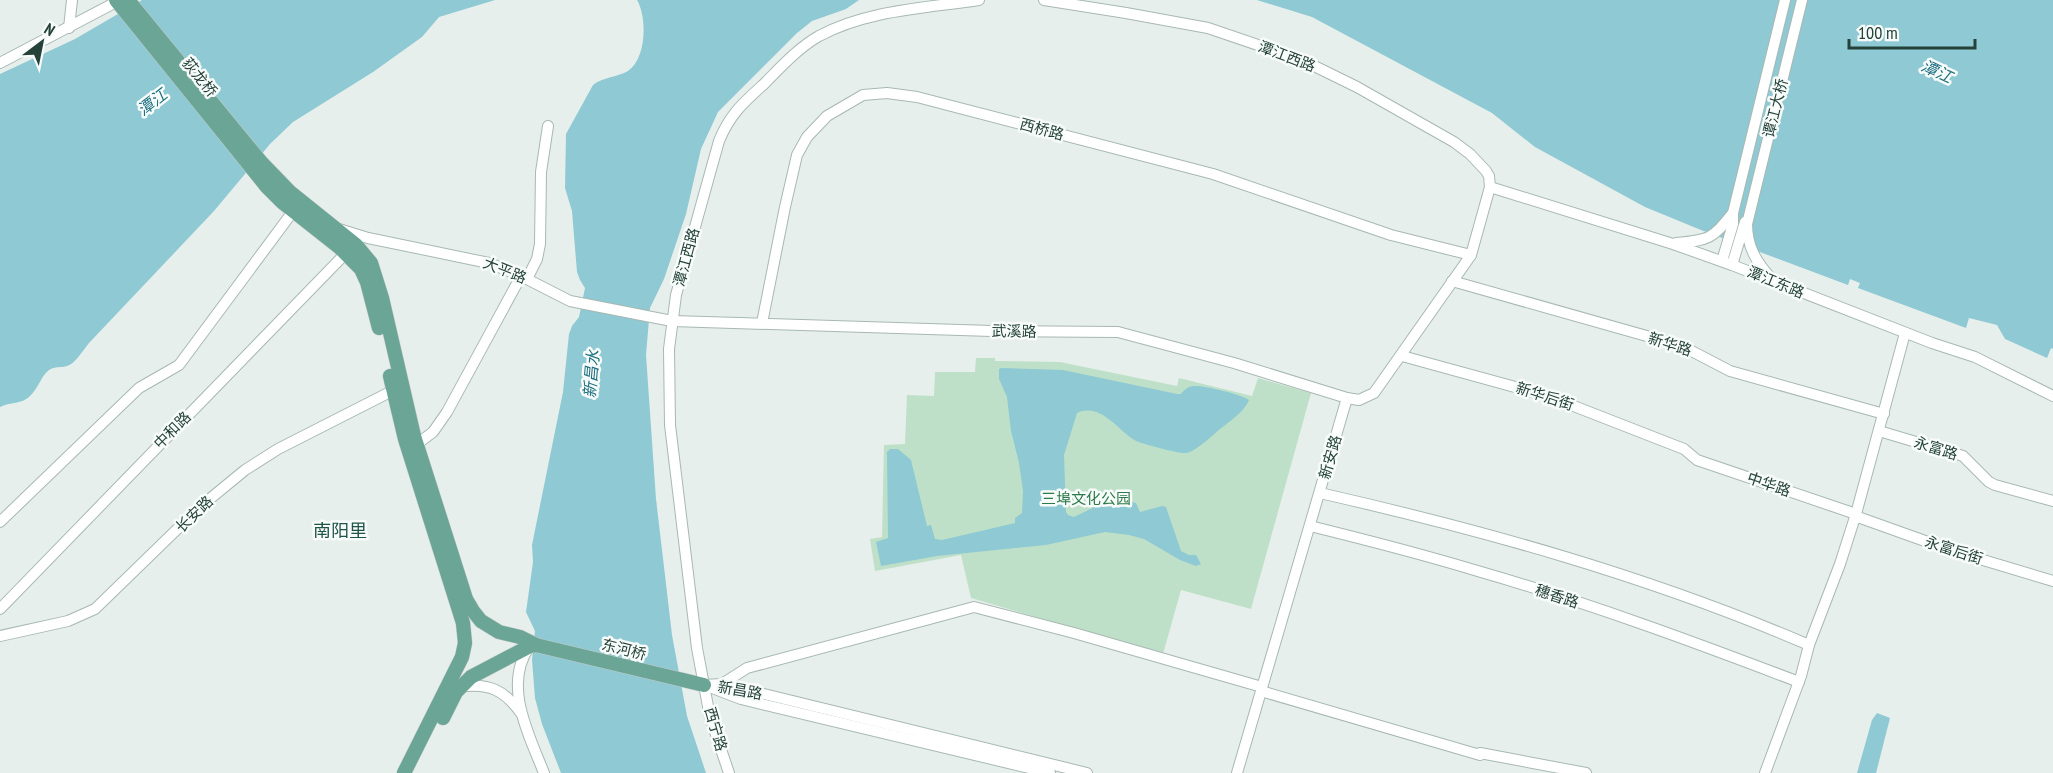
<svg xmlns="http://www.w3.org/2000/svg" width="2053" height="773" font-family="'PT Sans Narrow','Noto Sans SC',sans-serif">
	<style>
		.green { fill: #bfe0c8 }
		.water { fill: #8ec9d4 }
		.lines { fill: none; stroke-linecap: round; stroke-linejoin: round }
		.minor-casing { stroke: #a8b8b2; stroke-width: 12 }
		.major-casing { stroke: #c2cac8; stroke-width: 15 }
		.minor { stroke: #fff; stroke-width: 10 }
		.major { stroke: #6aa596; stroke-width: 14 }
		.labels { text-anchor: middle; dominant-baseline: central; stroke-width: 5; stroke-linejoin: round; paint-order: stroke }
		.street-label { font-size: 15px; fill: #24423a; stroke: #f7fbf9 }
		.park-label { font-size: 15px; fill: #2d7a4b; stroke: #f7fbf9 }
		.water-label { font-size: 16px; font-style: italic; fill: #1c6f80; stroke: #f7fbf9 }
		.quarter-label { font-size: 18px; fill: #1f5548; stroke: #f7fbf9 }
	</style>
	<rect width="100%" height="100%" fill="#e6efeb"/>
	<path class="green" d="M976,358H995V361L1060,362L1177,386L1179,378L1252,396L1258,378L1311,393L1251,609L1181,590L1163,654L971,598L961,555L875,571L870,539L882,537L884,445L905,444L907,395L934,396L935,372H975Z"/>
	<g class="water">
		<path d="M142,0H495L439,17L422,37L373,72L293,122L270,144L214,211L89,343C83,350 76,363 67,366C61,368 55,366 49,370C41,376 38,389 30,396C23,404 9,402 0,407V74L75,39Z"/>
		<path d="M637,0H859L846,9L812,21L797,33L718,112L701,149L686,214L664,279L650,308L646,355L656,499L672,635L687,716L706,773H561L542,724L535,698L532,660L535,631L526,612L533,562L532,545L563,392L569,334L572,326L579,317L585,288L580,280L577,272L572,211L565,188L566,134L593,85C603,77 618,77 628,71C647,58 647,17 637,0Z"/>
		<path d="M1257,0H2053V349L2051,348L2047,358L2005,339L1997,325L1969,318L1966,328L1858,288L1860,283L1850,279L1848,285L1701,230L1645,207L1535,147L1492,113L1312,17Z"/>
		<path d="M1001,368L1063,370L1177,394H1181C1184,390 1187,387 1193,386C1203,385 1241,394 1249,400C1245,411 1229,422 1220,429C1213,435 1195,452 1186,453C1179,454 1143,444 1136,441C1118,431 1101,402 1077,413L1064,455L1066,512L1068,515L1074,517C1087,511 1113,496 1127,500C1130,500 1133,503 1136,503L1140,512L1162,506L1166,507L1181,551L1189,555H1196L1201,564L1196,566L1180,560L1144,539L1129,535L1105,532L1046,545L937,556L881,566L876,542L888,538L887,452L890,449H898L911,460L927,526L931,525L935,539L942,540L1015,523V518L1022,513L1023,491L1019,463L1011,431L1007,397L999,379V369Z"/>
		<path d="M1877,713L1890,718L1876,773H1857L1872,720Z"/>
	</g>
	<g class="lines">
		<g class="minor-casing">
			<g id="minor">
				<path d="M69,28L72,0"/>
				<path d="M0,63L120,0"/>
				<path d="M1490,187L1673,244L1732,265L1932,343L1975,357L2053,396"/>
				<path d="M339,229L368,238L489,263L521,276L570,301L672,321L992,331L1118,332L1234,363L1347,398L1359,400L1374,393L1471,255L1490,187L1489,176L1486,171L1470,154L1454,142L1357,87L1302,60L1208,28L1126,13L1044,0"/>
				<path d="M1676,243C1710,240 1712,239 1733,213"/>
				<path d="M1722,261L1733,224V213L1785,0"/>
				<path d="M1732,265L1745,222"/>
				<path d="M1771,278C1756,262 1747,246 1747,224L1802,0"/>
				<path d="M527,279L537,259L540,244L541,172L548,126"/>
				<path d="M1452,281L1682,346L1730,371L1884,414"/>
				<path d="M762,323L785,207L797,155L807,137L827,116L863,95L887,93L917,97L1213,174L1391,235L1471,255"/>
				<path d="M1402,356L1548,396L1684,449L1697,460L1856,514"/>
				<path d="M1879,431L1963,456L1989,482L1995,485L2053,501"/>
				<path d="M417,444L433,432L447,412L521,276"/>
				<path d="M1320,493C1487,531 1651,577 1809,645"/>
				<path d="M1855,516L1953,551L2053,581"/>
				<path d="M0,522L139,388L179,365L297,206"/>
				<path d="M1310,526C1367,540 1425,555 1481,572C1589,603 1694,642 1799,682"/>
				<path d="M0,609L346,253"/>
				<path d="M0,636L68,621L95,609L200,507L245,470L278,449L394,390"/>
				<path d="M530,646C502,684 529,735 544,773"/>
				<path d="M722,684L747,668L974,607L1074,633L1262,687"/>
				<path d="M704,685L722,684L764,694L1087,773"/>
				<path d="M707,686L741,699L1050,773"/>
				<path d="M460,687C489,682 505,691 521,713"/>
				<path d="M1261,691L1480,755"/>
				<path d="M1480,753L1586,773"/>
				<path d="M729,773L710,717L697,648L670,425L669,349L676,295L719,141C730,114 743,103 764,84C781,67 798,48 819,36C867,10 926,8 979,0"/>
				<path d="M1237,773L1347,398"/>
				<path d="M1765,773L1801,676L1809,645L1840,564L1856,514L1905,333"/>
			</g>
		</g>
		<g class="major-casing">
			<g id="major">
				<path d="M116,0L267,187L282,202L339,247L361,269L367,282L379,328"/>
				<path d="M128,0L261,162L290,192L356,245L371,263L382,298L414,436L466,599L473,611L481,621L499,632L520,637L536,645L704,685"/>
				<path d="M390,376L405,439L463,623L465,643L462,657L404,773"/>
				<path d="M443,718L456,692L471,677L530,646L536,645"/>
			</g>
		</g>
		<use href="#minor" class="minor"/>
		<use href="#major" class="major"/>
	</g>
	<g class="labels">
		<g class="street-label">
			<text transform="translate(1287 56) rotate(21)">潭江西路</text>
			<text transform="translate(200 77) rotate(51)">荻龙桥</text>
			<text transform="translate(1775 108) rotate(-76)">谭江大桥</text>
			<text transform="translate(1042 129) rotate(15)">西桥路</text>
			<text transform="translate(686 257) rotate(-75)">潭江西路</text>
			<text transform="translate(505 270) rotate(22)">大平路</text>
			<text transform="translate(1776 282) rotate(22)">潭江东路</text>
			<text transform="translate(1014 331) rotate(1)">武溪路</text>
			<text transform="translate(1670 344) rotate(18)">新华路</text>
			<text transform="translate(1545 396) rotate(18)">新华后街</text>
			<text transform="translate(172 430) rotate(-45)">中和路</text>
			<text transform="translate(1936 448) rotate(17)">永富路</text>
			<text transform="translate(1330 457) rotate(-74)">新安路</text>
			<text transform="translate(1769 484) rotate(19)">中华路</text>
			<text transform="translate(194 514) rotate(-44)">长安路</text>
			<text transform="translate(1954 550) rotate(18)">永富后街</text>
			<text transform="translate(1557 596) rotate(18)">穗香路</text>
			<text transform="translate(624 649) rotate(14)">东河桥</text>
			<text transform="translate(740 690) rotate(10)">新昌路</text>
			<text transform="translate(716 729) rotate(74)">西宁路</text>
		</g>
		<g class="park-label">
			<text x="1086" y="498">三埠文化公园</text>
		</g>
		<g class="water-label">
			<text transform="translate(1937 71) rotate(25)">潭江</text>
			<text transform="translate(152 102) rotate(-38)">潭江</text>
			<text transform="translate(591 374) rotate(-85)">新昌水</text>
		</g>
		<g class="quarter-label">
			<text x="340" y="530">南阳里</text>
		</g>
	</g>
	<g transform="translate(42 42) rotate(32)" stroke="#f7fbf9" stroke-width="4.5" paint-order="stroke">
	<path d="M0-4.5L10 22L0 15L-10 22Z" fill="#24423a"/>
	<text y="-9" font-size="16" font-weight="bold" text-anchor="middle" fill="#24423a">N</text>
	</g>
	<path d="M1849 39v9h126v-9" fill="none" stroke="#24423a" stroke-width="3"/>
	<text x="1858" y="39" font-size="18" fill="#24423a" stroke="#f7fbf9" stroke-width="4.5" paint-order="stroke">100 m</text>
</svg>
